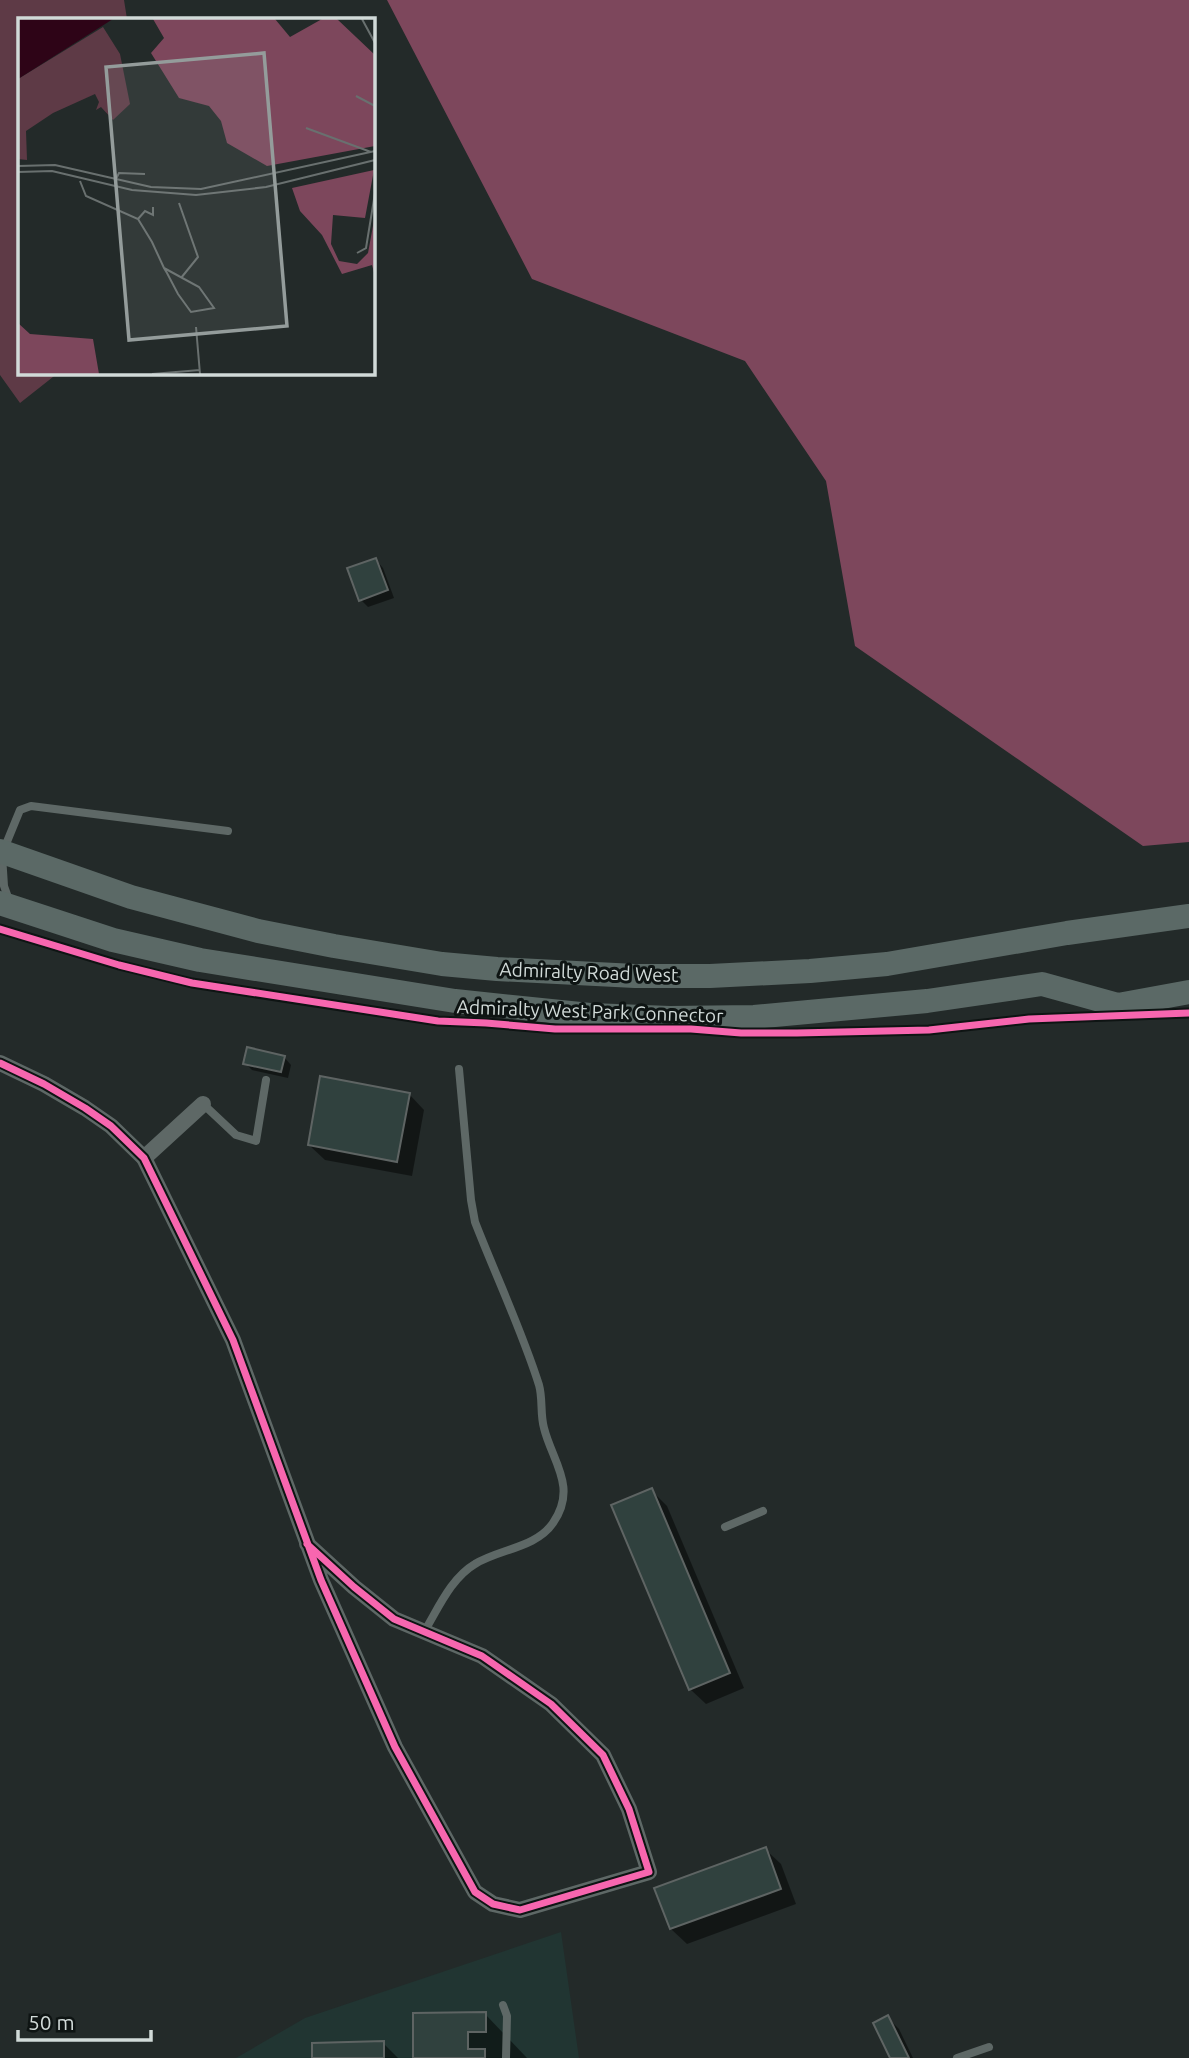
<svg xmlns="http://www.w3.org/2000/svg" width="1189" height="2058" font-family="Ubuntu,sans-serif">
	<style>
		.built { fill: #213532 }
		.green { fill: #5e3a46 }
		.forest { fill: #7d475c }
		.shadow { fill: #0007 }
		.building { fill: #30413e; stroke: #5e6463; stroke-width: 2 }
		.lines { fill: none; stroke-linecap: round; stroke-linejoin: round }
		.lane { stroke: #5e6866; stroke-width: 8 }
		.street { stroke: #5e6866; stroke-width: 16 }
		.primary { stroke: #5b6966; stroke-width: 24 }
		.cycleway-casing { stroke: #0e1413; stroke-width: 11 }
		.cycleway { stroke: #f766af; stroke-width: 7 }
		.labels { text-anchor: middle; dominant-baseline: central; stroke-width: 6; stroke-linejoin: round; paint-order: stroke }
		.street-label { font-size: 19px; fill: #d1dad8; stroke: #0e1413 }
		.inset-road { fill: none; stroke: #69706f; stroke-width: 2 }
		.view { fill: #949c9b; fill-opacity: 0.15; stroke: #949c9b; stroke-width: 3.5 }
		.inset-edge { fill: none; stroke: #d1dad8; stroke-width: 3.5 }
	</style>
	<rect width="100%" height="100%" fill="#232a29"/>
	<path class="built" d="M561,1932L579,2058H236L305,2018Z"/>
	<path class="green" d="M0,0H124L127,19H19V373H58L20,403L0,375Z"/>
	<path class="forest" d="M387,0H1189V842L1143,846L855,646L826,481L745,361L532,279Z"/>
	<g class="shadow">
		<path d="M376,560L383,568L394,598L368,607L361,600Z"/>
		<path d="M284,1057L291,1065L288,1078L252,1070L245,1063Z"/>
		<path d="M409,1094L424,1110L412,1176L325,1160L309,1145Z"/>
		<path d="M651,1490L667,1506L744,1688L706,1704L690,1689Z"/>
		<path d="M765,1849L781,1864L796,1904L687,1944L671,1929L656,1889Z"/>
		<path d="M485,2014L527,2058H415Z"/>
		<path d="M888,2018L899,2029L913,2058H892Z"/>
		<path d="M383,2043L398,2058H314Z"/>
	</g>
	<g class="building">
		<path d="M376,558L388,590L359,601L347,568Z"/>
		<path d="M247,1047L285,1056L281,1072L243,1064Z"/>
		<path d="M320,1076L410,1093L397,1162L308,1145Z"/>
		<path d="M652,1488L730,1673L689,1690L611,1505Z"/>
		<path d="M766,1847L781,1889L670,1929L654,1888Z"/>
		<path d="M486,2012V2032H468V2049H485V2058H413V2013Z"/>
		<path d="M888,2015L909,2058H890L873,2023Z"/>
		<path d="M384,2041V2058H312V2043Z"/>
	</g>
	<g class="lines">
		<g class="lane">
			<path d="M4,849L20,810L31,806L228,831"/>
			<path d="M2,855L4,886L9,900"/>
			<path d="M203,1104L236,1135L256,1141L266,1080"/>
			<path d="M725,1527L763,1511"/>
			<path d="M424,1632C438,1609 451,1578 475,1564C499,1549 536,1548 553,1523C578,1487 552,1461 544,1428C540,1414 543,1399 539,1385C522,1331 496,1276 475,1222L471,1200L459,1069"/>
			<path d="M503,2005L507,2016L506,2058"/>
			<path d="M957,2058L989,2047"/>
		</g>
		<g class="street">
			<path d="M0,1063L44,1084L85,1108L111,1126L144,1158L233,1340L321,1580L395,1747L475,1892L493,1904L520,1910L649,1872L629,1809L603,1755L551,1704L482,1656L394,1619L354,1587L307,1544"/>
			<path d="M144,1158L203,1104"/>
		</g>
		<g class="primary">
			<path d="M0,851L131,897L258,931L334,946L442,964L497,969L635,976H710L810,971L887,964L1067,933L1189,916"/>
			<path d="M0,903L113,940L200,960L455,1001L590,1015L670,1018L754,1017L927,1001L1042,984L1118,1005L1189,992"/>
		</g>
		<g class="cycleway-casing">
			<g id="cycleway">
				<path d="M0,929L119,965L192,983L438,1021L486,1023L555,1029H691L741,1033H797L929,1030L1029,1019L1189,1013"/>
				<path d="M0,1063L44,1084L85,1108L111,1126L144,1158L233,1340L321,1580L395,1747L475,1892L493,1904L520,1910L649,1872L629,1809L603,1755L551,1704L482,1656L394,1619L354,1587L307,1544"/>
			</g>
		</g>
		<use href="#cycleway" class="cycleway"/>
	</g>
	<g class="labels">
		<g class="street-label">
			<text transform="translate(589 972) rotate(2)">Admiralty Road West</text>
			<text transform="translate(590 1011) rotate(2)">Admiralty West Park Connector</text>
		</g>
	</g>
	<g transform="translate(18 18)">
		<rect width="357" height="357" fill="#232a29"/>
		<path d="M85,9L102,36L112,86L95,102L83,89L78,92L81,84L77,76L35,95L8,113L9,142L0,141V61Z" fill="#5e3a46"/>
		<path d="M135,1H257L272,19L304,1H319L357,37V128L249,148L209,125L203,103L191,88L161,80L133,35L146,20ZM356,152L347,200L315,197L313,226L321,243L339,246L350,235L357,197V258L354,247L324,256L304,217L282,193L274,170ZM0,305L12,316L75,321L81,356H0Z" fill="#7d475c"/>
		<path d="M0,1H95L0,61Z" fill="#2e0417"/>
		<path class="inset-road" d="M344,1L357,25M338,78L357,88M288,110L353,134M0,148L37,147L133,169L183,171L357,133M0,154L34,153L114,172L178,177L248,169L357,142M98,161L101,155L127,156M62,163L68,178L120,201L134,224L146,250L149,255L160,276L173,294L196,290L181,269L146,250M161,185L180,239L163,260M120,201L127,193L135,197V189M339,235L348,230L357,175M178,309L182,356M134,356L182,352"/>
		<path class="view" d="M246,35L269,308L111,322L88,49Z"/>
		<rect width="357" height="357" class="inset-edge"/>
	</g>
	<path d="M18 2030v10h133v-10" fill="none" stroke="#d1dad8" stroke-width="3.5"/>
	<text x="28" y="2030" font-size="21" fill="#d1dad8" stroke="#0e1413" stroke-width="5" paint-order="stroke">50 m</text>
</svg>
